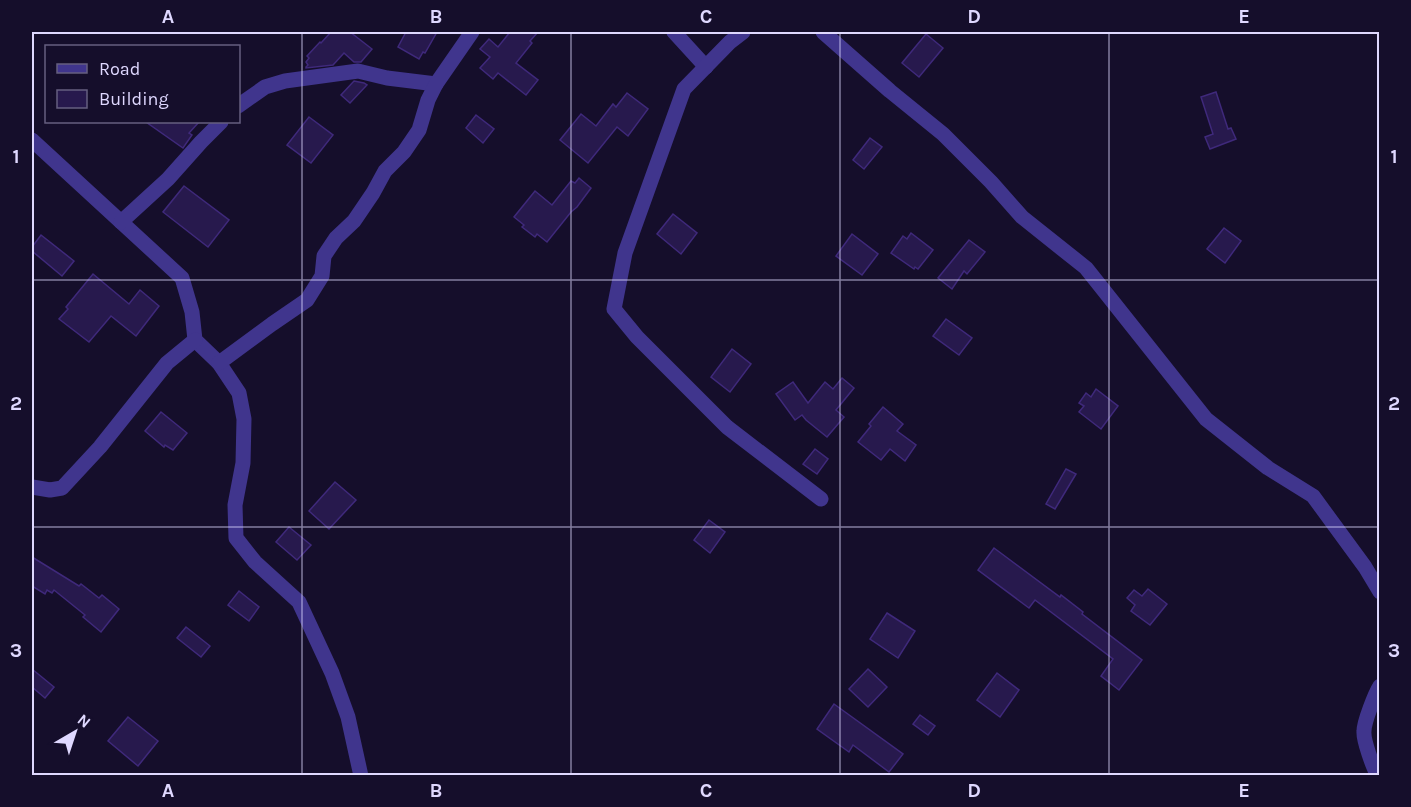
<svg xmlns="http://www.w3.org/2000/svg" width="1411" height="807" font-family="Karla,sans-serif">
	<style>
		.building { fill: #27194d; stroke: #3f297b; stroke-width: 1.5 }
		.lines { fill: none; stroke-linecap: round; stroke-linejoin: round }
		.minor { stroke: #40358d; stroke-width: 15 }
		.grid { fill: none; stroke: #dfd8ff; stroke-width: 1.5; stroke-opacity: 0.55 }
		.neatline { fill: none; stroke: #dfd8ff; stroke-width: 2 }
		.grid-label { font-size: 20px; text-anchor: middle; font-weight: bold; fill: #dfd8ff }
	</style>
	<rect width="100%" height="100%" fill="#150e2b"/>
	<g class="building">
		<path d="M331,32H350L372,49L361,62H354L344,53L333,65L306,68V67L308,65L306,62L309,58L307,56L320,42L321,43Z"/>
		<path d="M406,32H437L425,53L423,52L419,59L398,47Z"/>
		<path d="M510,32H538L530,41L532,43L516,63L538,80L526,95L498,73L493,79L480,68L490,57L480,49L489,39L498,47Z"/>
		<path d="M926,34L943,48L919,77L902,63Z"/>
		<path d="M354,81L364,83L367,85L350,103L341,95Z"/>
		<path d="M1216,92L1228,129L1231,128L1236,139L1210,149L1205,137L1213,134L1201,97Z"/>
		<path d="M627,93L648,109L628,136L617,127L588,163L560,140L581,114L596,126L613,104L616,107Z"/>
		<path d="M476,115L494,129L483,143L466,128Z"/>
		<path d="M309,117L333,135L311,163L287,145Z"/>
		<path d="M146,122H199L189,133L192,135L183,148Z"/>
		<path d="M870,138L882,147L864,169L853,160Z"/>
		<path d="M579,178L591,188L577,207L571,212L547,242L537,234L535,237L522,227L524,225L514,217L535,191L552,205L571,181L575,183Z"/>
		<path d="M184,186L229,220L208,247L163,212Z"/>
		<path d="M673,214L697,233L681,254L657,234Z"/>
		<path d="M1224,228L1241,241L1225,263L1207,249Z"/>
		<path d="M911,233L933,250L918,269L915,267L914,269L891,253L903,236L907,239Z"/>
		<path d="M852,234L878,254L862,275L836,256Z"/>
		<path d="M41,235L74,261L62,276L32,251V247Z"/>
		<path d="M969,240L985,252L967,274L964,271L952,289L938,278Z"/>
		<path d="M93,274L129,304L140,290L159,306L136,336L111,316L89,342L59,319L68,309L66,307Z"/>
		<path d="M946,319L972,338L959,355L933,336Z"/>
		<path d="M732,349L751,364L730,392L711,377Z"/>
		<path d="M842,378L854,388L836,410L844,417L827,437L806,420L802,415L795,420L776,394L793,382L808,403L825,382L833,389Z"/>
		<path d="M1096,389L1118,406L1101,429L1079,412L1084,406L1079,403L1086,393L1091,397Z"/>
		<path d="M883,407L903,424L897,431L916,445L905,461L890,449L881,460L858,442L871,426L869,424Z"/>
		<path d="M161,412L187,433L173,450L165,445L164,447L145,431Z"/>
		<path d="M815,449L828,459L817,474L803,464Z"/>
		<path d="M1066,469L1076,474L1055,509L1046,504Z"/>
		<path d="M335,482L356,500L329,529L309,511Z"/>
		<path d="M709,520L725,532L710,553L694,540Z"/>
		<path d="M289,527L311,545L297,560L276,542Z"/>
		<path d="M994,548L1060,597L1061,595L1083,612L1082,614L1142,660L1119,690L1101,676L1113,659L1035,600L1029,608L978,570Z"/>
		<path d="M32,557L79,586L81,584L99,598L102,595L119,609L101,632L83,617L85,615L54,590L52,593L47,590L45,594L32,586Z"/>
		<path d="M1148,589L1167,604L1150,625L1131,611L1135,605L1127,598L1134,590L1142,596Z"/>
		<path d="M239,591L259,607L249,621L228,605Z"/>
		<path d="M887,613L915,631L898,658L870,639Z"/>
		<path d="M186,627L210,646L201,657L177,638Z"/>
		<path d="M32,669L54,687L45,698L32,687Z"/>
		<path d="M868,669L887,687L868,707L849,689Z"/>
		<path d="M997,673L1019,690L1000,717L977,700Z"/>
		<path d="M834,704L903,754L889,772L853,745L849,752L817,729Z"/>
		<path d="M920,715L935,726L928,735L913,724Z"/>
		<path d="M128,717L158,741L138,766L108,741Z"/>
	</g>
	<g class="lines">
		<g class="minor">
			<path d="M674,32L706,67"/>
			<path d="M743,32L730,42L684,89L625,253L614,309L637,337L727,427L821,499"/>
			<path d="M823,32L890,91L943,134L991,182L1022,217L1086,268L1206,419L1268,468L1313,496L1365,567L1380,592"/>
			<path d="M238,106L265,87L285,81L358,71L387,78L436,84"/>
			<path d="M32,140L182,278L192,312L195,340L219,363L239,393L244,419L243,463L235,505L236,538L255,562L299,602L332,673L348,717L361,776"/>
			<path d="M121,222L168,179L201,142L221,122"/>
			<path d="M219,363L272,324L307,300L322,276L324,256L336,238L354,221L373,193L385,171L404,152L419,130L428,100L436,84L472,32"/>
			<path d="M32,487L50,490L62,488L100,447L167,363L195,340"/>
			<path d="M1378,776C1373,767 1363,740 1364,731C1364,722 1375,694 1380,686"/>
		</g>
	</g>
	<path class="grid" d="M302,32V776M571,32V776M840,32V776M1109,32V776M32,280H1380M32,527H1380"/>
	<rect width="1411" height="807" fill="none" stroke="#150e2b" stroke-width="66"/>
	<rect x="45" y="45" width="195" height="78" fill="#150e2b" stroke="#665f80" stroke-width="1.5"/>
	<rect x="57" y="64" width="30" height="9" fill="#40358d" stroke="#665f80" stroke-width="1.5"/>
	<text x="99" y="75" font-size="18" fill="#dfd8ff">Road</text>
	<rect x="57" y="90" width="30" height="18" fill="#27194d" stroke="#665f80" stroke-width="1.5"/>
	<text x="99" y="105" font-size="18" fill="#dfd8ff">Building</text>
	<g transform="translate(75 732) rotate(39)" stroke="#150e2b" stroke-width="4.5" paint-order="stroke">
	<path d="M0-4.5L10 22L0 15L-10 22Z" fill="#dfd8ff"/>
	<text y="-9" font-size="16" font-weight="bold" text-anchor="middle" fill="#dfd8ff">N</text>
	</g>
	<rect x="33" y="33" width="1345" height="741" class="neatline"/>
	<g class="grid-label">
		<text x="168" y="23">A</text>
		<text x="436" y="23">B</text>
		<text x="706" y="23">C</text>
		<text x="974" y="23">D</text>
		<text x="1244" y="23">E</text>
		<text x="16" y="163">1</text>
		<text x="1394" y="163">1</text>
		<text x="16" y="410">2</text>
		<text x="1394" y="410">2</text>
		<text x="16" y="657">3</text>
		<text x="1394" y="657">3</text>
		<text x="168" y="797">A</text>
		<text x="436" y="797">B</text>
		<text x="706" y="797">C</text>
		<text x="974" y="797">D</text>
		<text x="1244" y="797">E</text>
	</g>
</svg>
